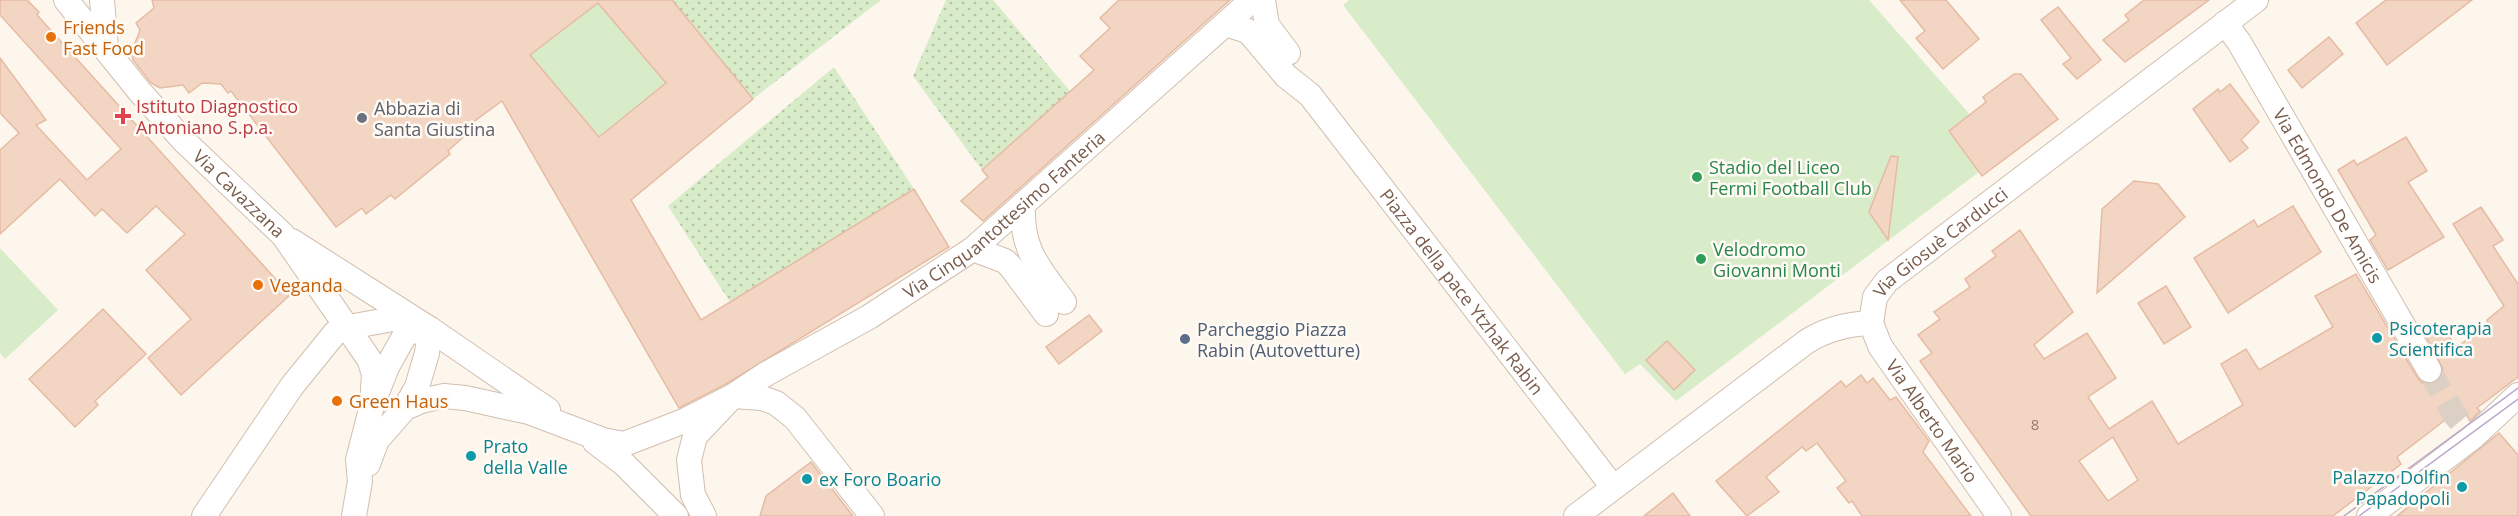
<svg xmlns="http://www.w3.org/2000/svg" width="2518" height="516" font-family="'Open Sans',sans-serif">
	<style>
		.grass { fill: url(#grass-dots) }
		.garden { fill: #d8ecc9 }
		.building { fill: #f3d5c3; stroke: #e6bba3; stroke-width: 1.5; fill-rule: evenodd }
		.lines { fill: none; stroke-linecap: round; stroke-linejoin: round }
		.minor-tunnel { stroke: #dcd0c4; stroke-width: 24; stroke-dasharray: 24 12; stroke-linecap: butt }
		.minor-casing { stroke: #d1beb0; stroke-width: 26 }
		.minor { stroke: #fff; stroke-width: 24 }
		.tram { stroke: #b9a8c9; stroke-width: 1.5 }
		.food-dot { fill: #e8710a; stroke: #fffaf3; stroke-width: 2 }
		.health-dot { fill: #e0444e; stroke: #fffaf3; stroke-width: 2 }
		.worship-dot { fill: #6b7280; stroke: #fffaf3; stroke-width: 2 }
		.leisure-dot { fill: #2e9e5b; stroke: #fffaf3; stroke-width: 2 }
		.culture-dot { fill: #0f9aa8; stroke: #fffaf3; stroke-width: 2 }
		.service-dot { fill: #5c6f8a; stroke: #fffaf3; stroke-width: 2 }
		.labels { text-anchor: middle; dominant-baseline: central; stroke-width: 5; stroke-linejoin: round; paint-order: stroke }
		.number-label { font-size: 15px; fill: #987a6a }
		.food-label { font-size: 18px; fill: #c56008; stroke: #fffaf3; text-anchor: start }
		.health-label { font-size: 18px; fill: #be3a42; stroke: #fffaf3; text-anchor: start }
		.worship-label { font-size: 18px; fill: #5b616d; stroke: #fffaf3; text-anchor: start }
		.leisure-label { font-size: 18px; fill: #27864d; stroke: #fffaf3; text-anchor: start }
		.street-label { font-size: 18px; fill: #7a5c4d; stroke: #fffaf3 }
		.culture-label { font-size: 18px; fill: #0d838f; stroke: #fffaf3; text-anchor: start }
		.service-label { font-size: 18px; fill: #4e5e75; stroke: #fffaf3; text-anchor: start }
	</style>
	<defs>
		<pattern id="grass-dots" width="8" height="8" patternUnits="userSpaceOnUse" patternTransform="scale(1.5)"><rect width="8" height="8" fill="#d8ecc9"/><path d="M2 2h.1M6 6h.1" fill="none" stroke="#b4c2a5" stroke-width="1.8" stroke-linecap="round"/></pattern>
	</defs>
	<rect width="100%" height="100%" fill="#fdf6ec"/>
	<g class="grass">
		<path d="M672,0H881L753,99Z"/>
		<path d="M946,0H993L1070,91L982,170L913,76Z"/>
		<path d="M834,67L914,189L730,302L668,206Z"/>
	</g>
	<g class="garden">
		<path d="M1349,0H1869L2004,153L1676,401L1640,364L1625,374L1343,5Z"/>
		<path d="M598,3L666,83L599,137L530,55Z"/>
		<path d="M0,248L58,310L5,359L0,353Z"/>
	</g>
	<g class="building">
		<path d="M0,0H27L39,12L37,15L290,295L181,395L148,358L191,319L146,270L185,234L156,206L127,233L102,209L95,216L60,179L0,234V150L19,133L0,113V58L46,120L36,125L87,180L121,149L0,15Z"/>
		<path d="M152,0H672L753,99L631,200L701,320L914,189L949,247L726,384L679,408L502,101L468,126L471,130L448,151L450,154L395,199L391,195L366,214L362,208L336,227L231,91L228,93L221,84L202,83L189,93L183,85L160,88L151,83L133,60L132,51L140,30L136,23L154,8ZM598,3L666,83L599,137L530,55Z"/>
		<path d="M1119,0H1230L983,221L961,201L988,177L982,170L1094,70L1080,56L1110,28L1100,18Z"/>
		<path d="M1900,0H1946L1979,39L1943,69L1916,38L1925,31Z"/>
		<path d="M2144,0H2209L2125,62L2103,40L2129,20L2125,15Z"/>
		<path d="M2386,0H2472L2387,65L2356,23Z"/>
		<path d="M2058,7L2101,60L2077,79L2063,64L2071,58L2041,20Z"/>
		<path d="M2329,37L2343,54L2302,88L2288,70Z"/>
		<path d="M2014,74H2021L2058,119L1982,176L1949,131L1986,102L1983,97Z"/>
		<path d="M2230,84L2259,122L2241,140L2248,148L2230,162L2193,109L2218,89L2220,92Z"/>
		<path d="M2406,137L2427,171L2408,182L2444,237L2388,270L2370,240L2376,235L2338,170L2354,160L2357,165Z"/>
		<path d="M1891,156L1898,157L1888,240L1869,212Z"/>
		<path d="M2134,181L2158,184L2185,217L2097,293L2102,209Z"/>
		<path d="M2293,206L2321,252L2228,313L2194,258L2254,220L2258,227Z"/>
		<path d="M2481,207L2503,240L2493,246L2518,284V377L2477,408L2480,411L2470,421L2462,407L2397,457L2401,464L2333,516H2031L1920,361L1932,353L1918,335L1940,319L1934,312L1970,287L1965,279L1996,256L1992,251L2020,230L2073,312L2034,345L2044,359L2087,333L2116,378L2088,397L2109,429L2152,401L2178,444L2243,405L2221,364L2246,349L2259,370L2333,327L2315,296L2356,274L2417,377L2422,383H2436L2441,378L2443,369L2425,334L2442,325L2456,348L2488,323L2487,320L2504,306L2453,224ZM2113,437L2138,480L2108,501L2079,461Z"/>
		<path d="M2166,286L2191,327L2164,344L2138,303Z"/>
		<path d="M103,309L146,354L95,401L98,405L75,427L29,379Z"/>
		<path d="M1089,315L1102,331L1059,364L1046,347Z"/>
		<path d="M1667,341L1695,370L1674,390L1646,360Z"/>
		<path d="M1861,375L1867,383L1873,378L1890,400L1896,397L1929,441L1923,452L1971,516H1862L1852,501L1849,503L1837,488L1846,481L1817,443L1806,451L1802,447L1766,477L1779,492L1747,516L1716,481L1841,381L1846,387Z"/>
		<path d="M2499,433L2518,455V516H2397Z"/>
		<path d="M811,462L853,516H760L766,496Z"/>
		<path d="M1673,493L1690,516H1644Z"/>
	</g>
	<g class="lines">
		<path class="minor-tunnel" d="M2429,370L2454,414L2473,437"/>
		<g class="minor-casing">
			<g id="minor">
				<path id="s1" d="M66,0L140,92L184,141L283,235L369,359L374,374L372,405"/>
				<path d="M102,0L106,48"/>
				<path d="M1263,0L1267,25L1288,53"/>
				<path id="s2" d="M2225,23L2239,42L2429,370"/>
				<path id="s3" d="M1225,24L1248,31L1286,76L1310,95L1613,487"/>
				<path d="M1023,206C1021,250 1039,268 1064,302"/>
				<path d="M292,241L430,329L548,410"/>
				<path d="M973,249L1005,261L1011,267L1046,314"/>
				<path id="s4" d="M1871,323L1875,297L1887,281L2256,0"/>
				<path id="s5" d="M1871,323L1880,346L1999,516"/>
				<path d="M405,408L421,401L444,396L465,398L529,412L603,440L624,444L684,421L733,396L762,398L776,403L795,418L872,516"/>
				<path d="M595,442L624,464L676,516"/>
				<path d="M368,464L377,440L405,408L417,387L427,353L430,329"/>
				<path d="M204,516L292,386L335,333L349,327L409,316"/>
				<path d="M354,516L360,481L358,460L372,405L387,367L406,333L430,329"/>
				<path id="s6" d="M704,516L693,495L689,460L695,436L733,396L766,374L869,317L973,249L1252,0"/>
				<path d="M1576,516L1806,342C1826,329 1846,324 1871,323"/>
				<path d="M2369,516L2473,437L2518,395"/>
			</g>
		</g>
		<use href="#minor" class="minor"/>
		<g class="tram">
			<path d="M2344,516L2518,388"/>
			<path d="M2359,516L2518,399"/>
		</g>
	</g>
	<g class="food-dot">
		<circle cx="51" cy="37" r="6"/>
		<circle cx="258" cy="285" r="6"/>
		<circle cx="337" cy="401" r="6"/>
	</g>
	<path class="health-dot" d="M120 107h6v6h6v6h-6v6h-6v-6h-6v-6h6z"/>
	<circle class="worship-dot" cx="362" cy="118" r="6"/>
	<g class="leisure-dot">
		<circle cx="1697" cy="177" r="6"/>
		<circle cx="1701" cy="259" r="6"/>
	</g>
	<g class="culture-dot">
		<circle cx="2377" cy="338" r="6"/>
		<circle cx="471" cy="456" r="6"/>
		<circle cx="807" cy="479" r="6"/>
		<circle cx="2462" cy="487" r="6"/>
	</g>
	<circle class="service-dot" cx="1185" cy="339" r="6"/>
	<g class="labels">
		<g class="number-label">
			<text x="2035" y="424">8</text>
		</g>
		<g class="food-label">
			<text x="63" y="27">Friends<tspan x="63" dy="21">Fast Food</tspan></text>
			<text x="270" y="285">Veganda</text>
			<text x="349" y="401">Green Haus</text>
		</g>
		<g class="health-label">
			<text x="136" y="106">Istituto Diagnostico<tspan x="136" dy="21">Antoniano S.p.a.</tspan></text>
		</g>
		<g class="worship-label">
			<text x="374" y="108">Abbazia di<tspan x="374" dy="21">Santa Giustina</tspan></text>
		</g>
		<g class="leisure-label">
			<text x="1709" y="167">Stadio del Liceo<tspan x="1709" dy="21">Fermi Football Club</tspan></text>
			<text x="1713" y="249">Velodromo<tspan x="1713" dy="21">Giovanni Monti</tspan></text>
		</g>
		<g class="street-label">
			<text stroke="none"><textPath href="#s1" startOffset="260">Via Cavazzana</textPath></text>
			<text stroke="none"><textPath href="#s2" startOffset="201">Via Edmondo De Amicis</textPath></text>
			<text stroke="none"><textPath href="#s6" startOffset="466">Via Cinquantottesimo Fanteria</textPath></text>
			<text stroke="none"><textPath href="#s4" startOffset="112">Via Giosuè Carducci</textPath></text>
			<text stroke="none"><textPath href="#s3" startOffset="362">Piazza della pace Ytzhak Rabin</textPath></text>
			<text stroke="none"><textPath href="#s5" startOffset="116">Via Alberto Mario</textPath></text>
		</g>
		<g class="culture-label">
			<text x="2389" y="328">Psicoterapia<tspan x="2389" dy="21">Scientifica</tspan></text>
			<text x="483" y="446">Prato<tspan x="483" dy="21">della Valle</tspan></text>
			<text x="2450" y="477" text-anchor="end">Palazzo Dolfin<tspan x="2450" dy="21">Papadopoli</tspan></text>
			<text x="819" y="479">ex Foro Boario</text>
		</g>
		<g class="service-label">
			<text x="1197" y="329">Parcheggio Piazza<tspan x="1197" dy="21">Rabin (Autovetture)</tspan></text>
		</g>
	</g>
</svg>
